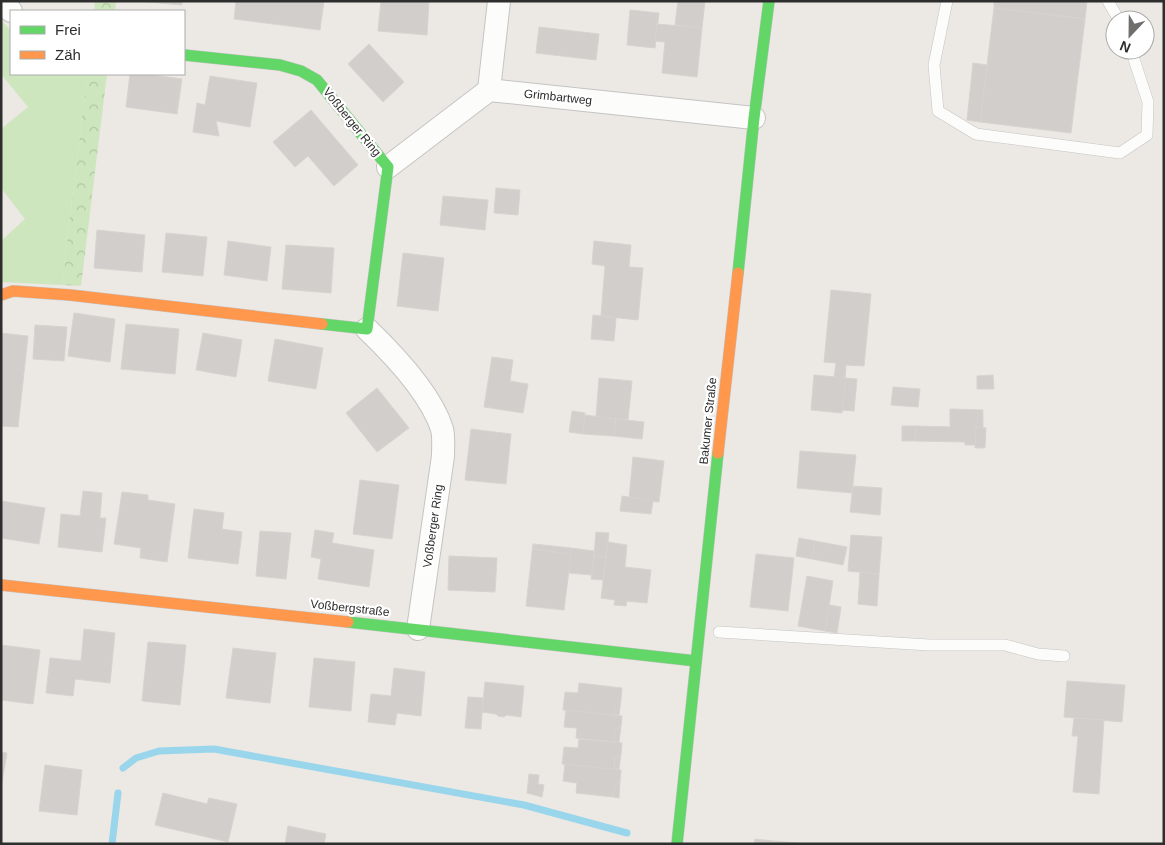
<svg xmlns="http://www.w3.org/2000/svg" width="1165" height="845" font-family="Arial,sans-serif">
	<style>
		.forest { fill: url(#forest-crowns) }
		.park { fill: #cee6be }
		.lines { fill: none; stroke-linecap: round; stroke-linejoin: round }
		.stream { stroke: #99d6ec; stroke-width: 7 }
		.building { fill: #d1cecb; stroke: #d7d4d0 }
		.lane-casing { stroke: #c5c4c5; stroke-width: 12 }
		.street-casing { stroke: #c5c4c5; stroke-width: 24 }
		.fast-casing { stroke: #c5c4c5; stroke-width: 12 }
		.slow-casing { stroke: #c5c4c5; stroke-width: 12 }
		.lane { stroke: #fcfcfb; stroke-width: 11 }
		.street { stroke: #fcfcfb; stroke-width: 22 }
		.fast { stroke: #63d668; stroke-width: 11 }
		.slow { stroke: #ff974d; stroke-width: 11 }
		.labels { text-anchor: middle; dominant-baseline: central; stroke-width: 4.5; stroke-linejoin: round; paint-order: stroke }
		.street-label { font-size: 12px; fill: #2e2e2e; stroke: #fff }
	</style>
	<defs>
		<pattern id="forest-crowns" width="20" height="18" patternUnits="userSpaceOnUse" patternTransform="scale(1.25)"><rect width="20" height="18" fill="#cee6be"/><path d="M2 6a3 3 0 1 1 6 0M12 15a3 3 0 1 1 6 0" fill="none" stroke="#b1c6a4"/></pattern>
	</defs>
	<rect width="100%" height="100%" fill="#ece8e4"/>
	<g class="forest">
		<path d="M95,1H116L115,11H94Z"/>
		<path d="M87,74H107L81,286L62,285Z"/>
	</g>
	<path class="park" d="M1,20L11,31V74H87L62,285L1,282V241L25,219L1,188V129L28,107L1,74Z"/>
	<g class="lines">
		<g class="stream">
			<path d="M123,768L136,758L159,751L214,749L524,805L627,833"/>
			<path d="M112,844L118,793"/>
		</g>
	</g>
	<g class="building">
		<path d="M137,1H182V5Z"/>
		<path d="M236,1H324L320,30L234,19Z"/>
		<path d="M381,1H429L427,35L378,31Z"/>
		<path d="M678,1H705L702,28L675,25Z"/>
		<path d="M994,1H1087L1085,19L994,8Z"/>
		<path d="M994,8L1085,19L1071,133L980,122Z"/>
		<path d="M630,10L659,13L655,48L627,45Z"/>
		<path d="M657,24L702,28L697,77L662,73L665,42L655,41Z"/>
		<path d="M539,27L599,34L596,60L536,53Z"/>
		<path d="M369,44L404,82L383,102L348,64Z"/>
		<path d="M973,63L987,65L980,122L967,120Z"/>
		<path d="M130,74H145L182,79L177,114L126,107Z"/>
		<path d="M210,76L257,83L250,127L216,121L219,136L193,132L197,103L205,105Z"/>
		<path d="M311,110L358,165L334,186L308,156L295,167L273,142Z"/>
		<path d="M496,188L520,190L518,215L494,213Z"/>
		<path d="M443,196L488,200L485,230L440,225Z"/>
		<path d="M97,230L145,235L142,272L94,268Z"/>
		<path d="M166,233L207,237L203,276L162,272Z"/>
		<path d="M228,241L271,247L267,281L224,275Z"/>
		<path d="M594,241L631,245L629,267L643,268L638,320L601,316L605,266L592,264Z"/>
		<path d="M286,245L334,248L331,293L282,289Z"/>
		<path d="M403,253L444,258L438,311L397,306Z"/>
		<path d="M831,290L871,294L864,366L846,365L845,378L834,377L836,363L824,362Z"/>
		<path d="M74,313L115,319L110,362L68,356Z"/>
		<path d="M593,315L616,318L614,341L591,339Z"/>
		<path d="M126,324L179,329L175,374L121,369Z"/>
		<path d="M35,325L67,327L64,361L33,359Z"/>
		<path d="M1,333L28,336L18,427L1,426Z"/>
		<path d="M203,333L242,340L236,377L196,370Z"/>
		<path d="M275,339L323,348L316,389L268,381Z"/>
		<path d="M492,357L513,360L510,381L528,384L523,413L484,407Z"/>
		<path d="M814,375L846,378L842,413L811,410Z"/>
		<path d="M993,375L994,389H977V376Z"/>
		<path d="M599,378L632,381L628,420L596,417Z"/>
		<path d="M846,378L857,379L854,411L842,410Z"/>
		<path d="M893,387L920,389L918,407L891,405Z"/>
		<path d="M377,388L409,428L377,452L346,413Z"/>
		<path d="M950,409L983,410V428L976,427V445H965V442L915,441L916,426L950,427Z"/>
		<path d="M572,411L585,413L583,434L569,432Z"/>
		<path d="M585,415L616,419L614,436L583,434Z"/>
		<path d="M616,419L644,422L642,439L614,436Z"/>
		<path d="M902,426H916L915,441H902Z"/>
		<path d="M976,427L986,428L985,448H975Z"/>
		<path d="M471,429L511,434L506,484L465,480Z"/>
		<path d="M800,451L856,455L852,493L797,488Z"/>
		<path d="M633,457L664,461L659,502L629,499Z"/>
		<path d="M360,480L399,485L392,539L353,534Z"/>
		<path d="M853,486L882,488L880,515L850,512Z"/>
		<path d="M83,491L102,493L100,518H106L102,552L58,547L61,514L80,516Z"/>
		<path d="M122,492L148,495V500L175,504L167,562L140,558L141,548L114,544Z"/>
		<path d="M622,496L653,501L651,514L620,511Z"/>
		<path d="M1,501L45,508L39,544L1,538Z"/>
		<path d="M194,509L224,513L222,529L242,532L238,564L188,558Z"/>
		<path d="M315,530L334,533L332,543L374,550L369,587L318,579L321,559L311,557Z"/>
		<path d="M260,531L291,533L286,579L256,576Z"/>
		<path d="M596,532L609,533L606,557L594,556Z"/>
		<path d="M851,535L882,537L879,574L848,571Z"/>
		<path d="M799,538L815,541L812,559L796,556Z"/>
		<path d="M815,541L847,547L843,565L812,559Z"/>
		<path d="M608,542L627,545L625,567L651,570L647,603L627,601L626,606L614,605L615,600L601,598Z"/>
		<path d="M533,544H534V549L571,554L564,610L526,606Z"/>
		<path d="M534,544L571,548V554L534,549Z"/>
		<path d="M571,548L594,551L592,575L569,573Z"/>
		<path d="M756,554L794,558L788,611L750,607Z"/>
		<path d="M449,556L497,558L495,592L448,590Z"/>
		<path d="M594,556L606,557L603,580L591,579Z"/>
		<path d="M860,572L879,574L877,606L858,604Z"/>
		<path d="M807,576L833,581L825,631L798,626Z"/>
		<path d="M829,605L841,607L837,633L825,631Z"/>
		<path d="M84,629L115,633L110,683L75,679L73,696L46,693L50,658L81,661Z"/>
		<path d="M148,642L186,645L180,705L142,701Z"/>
		<path d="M1,645L40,650L33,704L1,700Z"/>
		<path d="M233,648L276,653L270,703L226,698Z"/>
		<path d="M314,658L355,662L351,711L309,707Z"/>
		<path d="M394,668L425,672L421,716L397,713L395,725L368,722L371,694L391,696Z"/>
		<path d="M1067,681L1125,685L1122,722L1064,717Z"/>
		<path d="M485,682L524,686L521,717L506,715L504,717L498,716L496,714L482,712Z"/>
		<path d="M579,683L622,688L621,699L615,704L614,715L563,710L565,692L578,693Z"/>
		<path d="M468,697L483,698L481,729L465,728Z"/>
		<path d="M621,699L619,715H614L615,704Z"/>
		<path d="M566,710L622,716L621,726L615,731L614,742L576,738L577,728L564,727Z"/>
		<path d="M1074,718L1104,720L1099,794L1073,792L1078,736H1072Z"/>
		<path d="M621,726L619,742H614L615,731Z"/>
		<path d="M579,739L622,743L621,754L615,758L614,770L562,764L564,747L578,748Z"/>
		<path d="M1,752L7,753L1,788Z"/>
		<path d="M621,754L619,769H614L615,758Z"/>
		<path d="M565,764L621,770L620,781L615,785L613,797L576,793L577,783L563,781Z"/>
		<path d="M45,765L82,770L77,815L39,811Z"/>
		<path d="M529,774L539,775L538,784L544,785L542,797L527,793Z"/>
		<path d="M620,781L619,798L613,797L615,785Z"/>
		<path d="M163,793L207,804L209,798L237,804L228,842L155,825Z"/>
		<path d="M288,826L326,834L324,844H285Z"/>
		<path d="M755,839L773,841L772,844H754Z"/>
		<path d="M773,841L799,843V844H772Z"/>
	</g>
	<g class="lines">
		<g class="lane-casing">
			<g id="lane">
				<path d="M947,1L934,65L938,111L976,134L1120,153L1147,135L1148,102L1131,50"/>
				<path d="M1108,1L1119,20"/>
				<path d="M719,632L929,645H1005L1038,654L1064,656"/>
			</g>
		</g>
		<g class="street-casing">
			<g id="street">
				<path d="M3,1L11,11"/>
				<path d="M489,90L499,1"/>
				<path d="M388,167L489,90L754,118"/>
				<path d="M367,329C393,354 431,394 442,429C444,437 443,448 443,456L418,629"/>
			</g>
		</g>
		<g class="fast-casing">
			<g id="fast">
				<path d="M184,55L280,65L301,71L317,80L388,167L367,329L322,324"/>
				<path d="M738,273L754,118L769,1"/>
				<path d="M348,622L696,661"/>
				<path d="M677,844L718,453"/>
			</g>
		</g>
		<g class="slow-casing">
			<g id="slow">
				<path d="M1,295L13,291L70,295L322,324"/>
				<path d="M718,453L738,273"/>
				<path d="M1,585L348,622"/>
			</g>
		</g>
		<use href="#lane" class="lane"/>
		<use href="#street" class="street"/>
		<use href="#fast" class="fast"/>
		<use href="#slow" class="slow"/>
	</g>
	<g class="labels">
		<g class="street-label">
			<text transform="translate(558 97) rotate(6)">Grimbartweg</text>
			<text transform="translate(352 122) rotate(51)">Voßberger Ring</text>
			<text transform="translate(708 421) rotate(-84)">Bakumer Straße</text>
			<text transform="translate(433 526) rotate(-82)">Voßberger Ring</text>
			<text transform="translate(350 608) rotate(6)">Voßbergstraße</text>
		</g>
	</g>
	<rect width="1165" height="845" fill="none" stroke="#2e2e2e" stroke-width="5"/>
	<rect x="10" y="10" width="175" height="65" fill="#ffffff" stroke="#ababab"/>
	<rect x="20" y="26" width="25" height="8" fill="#63d668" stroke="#ababab"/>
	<text x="55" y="35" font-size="15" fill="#2e2e2e">Frei</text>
	<rect x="20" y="51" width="25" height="8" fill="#ff974d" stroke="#ababab"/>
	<text x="55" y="60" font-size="15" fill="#2e2e2e">Zäh</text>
	<g transform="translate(1130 35) rotate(202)"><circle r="24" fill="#ffffff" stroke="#ababab"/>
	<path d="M0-4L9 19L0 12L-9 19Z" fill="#706f6e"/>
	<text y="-8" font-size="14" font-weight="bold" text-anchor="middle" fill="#2e2e2e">N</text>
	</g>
</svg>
